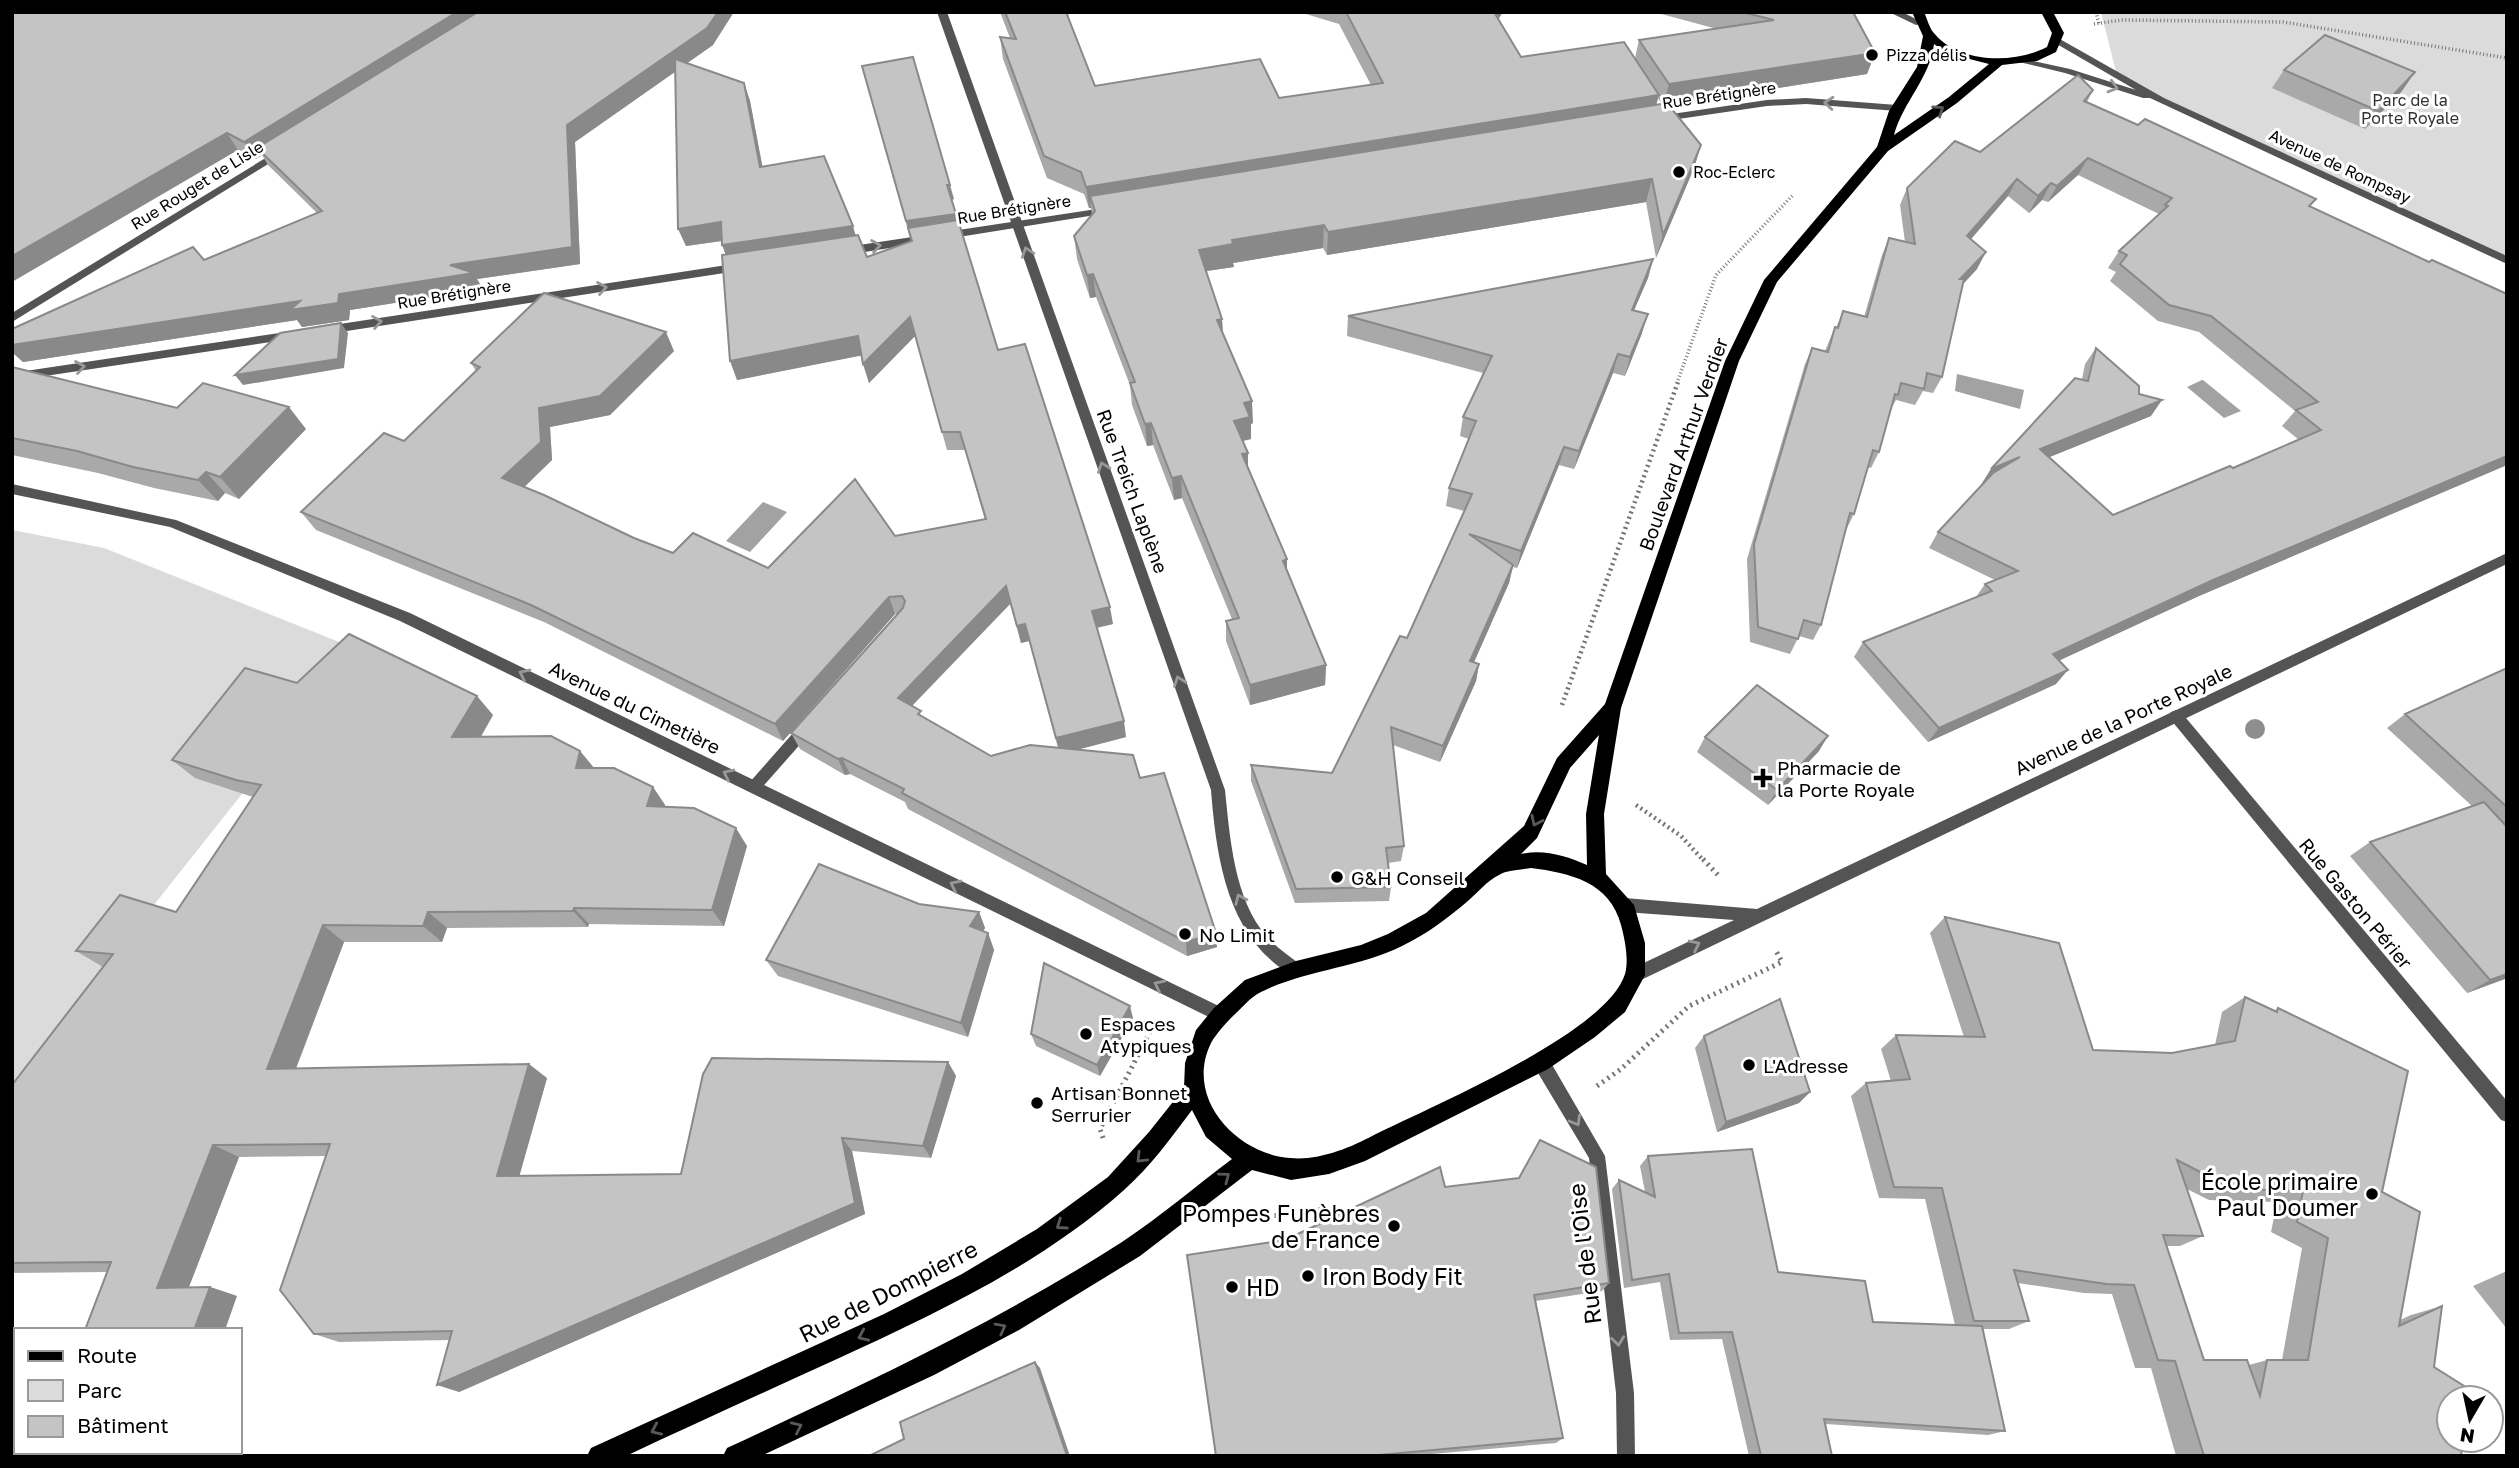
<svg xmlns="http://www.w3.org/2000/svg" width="2519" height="1468" font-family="'Golos Text',sans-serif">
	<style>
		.green { fill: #dbdbdb }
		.water { fill: #a2a2a2 }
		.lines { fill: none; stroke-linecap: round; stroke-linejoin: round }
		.path-far2 { stroke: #767676; stroke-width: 3.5; stroke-dasharray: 1 2.5; stroke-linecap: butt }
		.path-far1 { stroke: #767676; stroke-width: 4.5; stroke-dasharray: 2 3.5; stroke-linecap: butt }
		.path { stroke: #767676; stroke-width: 5; stroke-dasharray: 2 4.5; stroke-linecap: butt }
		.service { fill: #545454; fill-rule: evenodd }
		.minor { fill: #545454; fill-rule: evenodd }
		.tertiary { fill: #545454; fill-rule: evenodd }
		.primary { fill: #000; fill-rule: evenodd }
		.tree { fill: #8e8e8e }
		.wall { fill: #a9a9a9; fill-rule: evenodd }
		.shaded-wall { fill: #898989 }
		.building { fill: #c4c4c4; stroke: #898989; stroke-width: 2; fill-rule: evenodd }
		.oneway { stroke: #989898 }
		.oneway2 { stroke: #595959 }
		.poi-dot { fill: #000; stroke: #fff; stroke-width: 2.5 }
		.labels { text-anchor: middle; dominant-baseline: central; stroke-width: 6; stroke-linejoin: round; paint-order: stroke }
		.far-poi-label { font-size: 16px; fill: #000; stroke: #fff; text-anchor: start }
		.far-street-label { font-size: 16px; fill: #000; stroke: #fff }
		.far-park-label { font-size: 16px; fill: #323232; stroke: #fff }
		.street-label { font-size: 19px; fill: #000; stroke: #fff }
		.poi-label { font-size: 19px; fill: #000; stroke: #fff; text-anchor: start }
		.near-poi-label { font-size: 23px; fill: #000; stroke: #fff; text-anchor: end }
		.near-street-label { font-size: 23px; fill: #000; stroke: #fff }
	</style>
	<rect width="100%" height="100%" fill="#fff"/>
	<g class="green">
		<path d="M2101,12H2507V260L2161,100L2116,72Z"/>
		<path d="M12,530L104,548L367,653L291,732L12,1084Z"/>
	</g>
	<g class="water">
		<path d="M1957,374L2024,390L2020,409L1955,391Z"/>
		<path d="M2202,380H2203L2241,411L2224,418L2187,387Z"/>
		<path d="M763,502L787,512L750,552L726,541Z"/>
	</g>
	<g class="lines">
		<g class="path-far2">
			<path d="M2096,12L2099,24"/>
			<path d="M2094,24L2121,20L2283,22L2507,58"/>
			<path d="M1678,380L1716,275L1793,195"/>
		</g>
		<g class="path-far1">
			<path d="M1562,705L1679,379"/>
			<path d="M1636,805L1681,836L1704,861"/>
		</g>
		<g class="path">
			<path d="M1703,859L1719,876"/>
			<path d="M1597,1086L1621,1069L1689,1006L1782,962L1775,949"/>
			<path d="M1103,1138L1100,1129L1154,1024"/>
			<path d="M1242,1216L1307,1215L1329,1206"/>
		</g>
		<path class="service" d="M806,722L811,724L813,728L811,732L759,791L754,793L749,791L747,787L749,783L801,724Z"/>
		<g class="minor">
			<path d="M1806,98L1897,105L1902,108L1897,111L1806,104L1767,106L1658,122L1653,119L1658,116L1767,100Z"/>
			<path d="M282,148L287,151L286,153L12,322V313Z"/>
			<path d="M1110,207L1114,208V212L846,255L841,251L846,247Z"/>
			<path d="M740,263L745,267L744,270L327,334L321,330L327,326Z"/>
			<path d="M293,331L299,335L297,338L12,381V373Z"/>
			<path d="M2176,710L2181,712L2507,1101V1122L2501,1120L2171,720L2169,716L2171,712Z"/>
			<path d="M1541,1054L1547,1056L1605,1156L1634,1393L1635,1456H1617L1616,1393L1589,1158L1535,1068L1533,1062L1535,1056Z"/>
		</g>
		<g class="tertiary">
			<path d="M937,12H947L1225,790C1230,838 1234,899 1267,937C1277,948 1290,956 1301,965L1304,970L1301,975L1296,977C1289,975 1284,970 1278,966C1225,925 1216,852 1211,790Z"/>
			<path d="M1889,12H1902L1924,23L1916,25Z"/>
			<path d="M2058,38L2164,98L2507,256V264L2150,98H2143L2065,73L2019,62L2024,59L2070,69L2136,90L2055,43L2053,41Z"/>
			<path d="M12,484L176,520L410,613L1227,1010L1229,1015L1227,1020L1221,1022L1215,1020L400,621L170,527L12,494Z"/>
			<path d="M2507,553V564L1641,980L1635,982L1629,980L1627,975L1629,970L1734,920L1625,912L1620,910L1617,905L1620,900L1625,898L1757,909Z"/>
		</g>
		<path class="primary" d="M1912,12H1924C1927,18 1929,27 1933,32C1958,64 2015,64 2047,47L2052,33L2041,12H2053L2064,33L2056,52L2037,61L2002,65L1957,103L1888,151L1777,282L1739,361L1621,708L1604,814L1606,874L1634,905L1645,943V975L1625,1012L1595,1037L1548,1069L1365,1161L1329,1174L1291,1180L1252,1170L1140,1256L1019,1330L934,1375L761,1456H723L727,1448C864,1384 994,1324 1122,1242C1160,1217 1196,1186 1232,1159L1206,1137L1192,1110C1171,1138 1150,1167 1124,1190C1041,1264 937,1313 837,1359C767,1391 696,1423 626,1456H587L591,1448L884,1314L962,1274L1037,1229L1108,1177L1149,1132L1184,1088L1185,1063L1196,1030L1214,1008L1245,980L1296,961L1361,945L1388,934L1426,913L1524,826L1557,758L1605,704L1725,361L1764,280L1877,147L1889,111L1917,67L1923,36ZM1934,44L1946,53L1989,64L1949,97L1894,135C1903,102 1930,78 1934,44ZM1599,735L1586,814L1587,865C1566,856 1544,849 1521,854L1537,838L1570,768ZM1531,868C1570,873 1610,882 1621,925C1625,940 1629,960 1625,974C1607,1033 1430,1107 1374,1135C1350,1148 1318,1161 1290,1158C1236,1154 1184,1098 1211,1043C1216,1034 1225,1024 1232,1017C1241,1009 1250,997 1261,992C1305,970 1357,968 1402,946C1427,934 1448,918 1469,900C1478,892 1488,880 1499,875C1507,870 1521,870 1531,868Z"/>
	</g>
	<circle class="tree" cx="2255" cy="729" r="10"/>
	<g class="wall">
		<path d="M12,12L713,45L687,63L744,83L750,101L762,167L856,235L867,257L911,241L866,81L954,199L952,200L957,220L998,350L1113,624L1097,628L1126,737L1077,750L1140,778L1216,933L1217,947L1187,956L908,809L905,802L850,774L845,775L800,749L791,733L898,614H895L783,741L544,622L316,530L301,512L404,441L476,371L471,363L674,351L610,415L550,427L552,460L524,487L634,538L673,553L768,568L895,536L985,520L965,450H947L915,336L869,383L862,355L737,380L726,255L722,241L686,246L675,72L575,142L580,264L477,279L483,289L350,310L349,320L302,327L297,320L23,362L12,352V329L204,260L317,213L268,165L262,155L256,159L238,150ZM1010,604L1021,643L1029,641L1058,748L991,756L923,717L912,706Z"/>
		<path d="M1000,12H1068L1069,19L1095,86L1279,98L1371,85L1339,24L1299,12H1503L1498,19L1521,57L1635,58L1639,40L1717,29L1654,12H1853L1875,53L1867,74L1669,105L1701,145L1694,168L1656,258L1646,202L1327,255L1323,248L1233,263L1234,267L1206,271L1222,319L1223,333L1253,423L1251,424V439L1242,441L1248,453V467L1287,559V572L1326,665L1325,685L1250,705L1226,641V621L1232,619L1182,498L1174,500L1153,445L1147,446L1132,405L1130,385L1096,297L1090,298L1077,259L1074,236L1092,215L1091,208H1089L1084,194L1047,178L1003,59L1000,37L1010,38ZM1658,98L1662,104L1656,105Z"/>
		<path d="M2284,70L2402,91L2365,129L2272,88Z"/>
		<path d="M2093,90L2087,102L2138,125L2316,199L2310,206L2429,262L2507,294V465L2199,596L2059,660L2056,684L1928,742L1854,657L1863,642L1976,597L1985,584L1995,580L1929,548L1938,532L1981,485L1991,469L2082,379L2085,364L2096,348L2139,394L2151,416L2049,457L2113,515L2233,468L2299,440L2282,426L2295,411L2199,332L2158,321L2110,281L2116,272L2108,268L2119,251L2159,214L2078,175L2048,202L2042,200L2029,213L2008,196L1971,239L1977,269L1963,284L1942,377L1933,393L1923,391L1915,405L1896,400L1890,411L1879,452L1871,468L1868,467L1854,514L1846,530L1821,625L1813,640L1799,636L1790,654L1750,642L1747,559L1805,364L1812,348L1825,351L1835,327L1836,328L1843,311L1864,317L1882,255L1889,238L1905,242L1900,205L1907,188L1980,152Z"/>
		<path d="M1653,259L1648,278L1634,310L1642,333L1625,376L1613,373L1574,469L1559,465L1517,568L1513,567L1509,583L1474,662L1479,664L1476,681L1440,762L1393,745L1404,846L1401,861L1388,863L1391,887L1389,901L1295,903L1251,781V765L1332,773L1407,638L1464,511L1446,506L1449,488L1469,439L1460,436L1463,417L1483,373L1347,336L1348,316Z"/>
		<path d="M12,367L177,408L306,429L239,499L225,493L218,501L154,488L98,473L12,455Z"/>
		<path d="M2507,668V981L2505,979L2467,993L2350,856L2370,842L2472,806L2387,728L2405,714Z"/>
		<path d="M297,683L493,715L481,737L580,751L593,768L653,787L665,805V807L747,846L724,926L589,924L588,927L447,928L442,942H344L296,1069L547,1078L519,1176L681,1174L948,1062L956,1076L931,1158L852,1151L865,1214L459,1392L450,1340L339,1342L314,1334L326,1156L239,1157L189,1287H210L237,1296L107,1272L12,1273V1085L103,967L76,951L176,912L253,797L195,778L172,760Z"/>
		<path d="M1705,737L1819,751L1768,805L1697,752Z"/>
		<path d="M919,904L979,912L985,928L983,931L988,933L994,950L968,1037L778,976L766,960Z"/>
		<path d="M1945,917L2093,1050L2172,1053L2215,1045L2222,1012L2245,997L2274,1011L2278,1008L2382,1192L2400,1320L2411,1315L2442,1306L2434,1367L2461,1456H2176L2151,1368H2135L2112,1294L2084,1293L2018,1283L2029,1321L2009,1329H1982L2005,1431L1988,1435L1826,1424L1832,1456H1749L1722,1339L1670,1340L1660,1282L1624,1288L1612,1189L1619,1180L1645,1192L1640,1166L1648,1156L1778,1272L1873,1322L1955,1325L1925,1199L1879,1198L1851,1096L1866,1083L1891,1081L1881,1049L1896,1035L1964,1037L1930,933ZM2187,1189L2209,1200L2277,1202L2271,1232L2302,1248L2282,1360H2267L2249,1365L2204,1360L2167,1246H2180L2203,1236Z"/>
		<path d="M1133,1018L1100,1076L1036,1046L1031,1034Z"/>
		<path d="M1704,1036L1810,1092L1799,1103L1717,1132L1695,1048Z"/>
		<path d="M1445,1187L1609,1283L1602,1291L1536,1301L1563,1438L1556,1443L1409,1456H1216L1285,1240Z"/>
		<path d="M2507,1271V1329L2473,1286Z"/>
		<path d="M12,1382L16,1452H175L173,1456H12Z"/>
	</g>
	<g class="shaded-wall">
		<path d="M457,12H493L257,148L262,155L256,159L244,142Z"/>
		<path d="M718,12H734L713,45L575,142L580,264L477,279L483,289L350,310L349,320L302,327L297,320L23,362L12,352V345L450,265L567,125Z"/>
		<path d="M1493,12H1503L1490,32Z"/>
		<path d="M1875,53L1867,74L1663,106L1669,84Z"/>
		<path d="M2415,72L2402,91L2365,129L2378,111Z"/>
		<path d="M744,83L750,101L766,185L760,167Z"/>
		<path d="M1659,95L1653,116L1090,196L1091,208H1089L1086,187Z"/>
		<path d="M227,133L238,150L12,282V256Z"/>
		<path d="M1701,145L1694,168L1656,258L1663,235Z"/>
		<path d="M2088,158L2078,175L2048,202L2057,186Z"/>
		<path d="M1652,179L1646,202L1327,255L1328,232Z"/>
		<path d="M2017,179L2008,196L1959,253L1967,236Z"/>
		<path d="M2051,183L2042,200L2029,213L2038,196Z"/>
		<path d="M947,185H950L954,199L950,200Z"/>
		<path d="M956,214L959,228L910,236L906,221Z"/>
		<path d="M721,222L728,240L686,246L678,229Z"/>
		<path d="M1324,225L1323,248L1233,263L1234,267L1200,272L1199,250L1232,240Z"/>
		<path d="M853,226L858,244L729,263L722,245Z"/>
		<path d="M1986,252L1977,269L1952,296L1960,279Z"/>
		<path d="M1653,259L1648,278L1626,329L1632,310Z"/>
		<path d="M1093,274L1096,297L1090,298L1087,275Z"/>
		<path d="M1648,314L1642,333L1625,376L1630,357Z"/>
		<path d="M910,317L915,336L869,383L863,364Z"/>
		<path d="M1222,319L1223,341L1217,320Z"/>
		<path d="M341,323L348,333L344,368L243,385L235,375Z"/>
		<path d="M666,332L674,351L610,415L550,427L552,460L514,497L502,478L539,408Z"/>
		<path d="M858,336L864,355L737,380L730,361Z"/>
		<path d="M1618,354L1613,373L1574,469L1579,451Z"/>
		<path d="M2162,400L2151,416L2030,465L2040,449Z"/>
		<path d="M1252,401L1253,423L1251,424V439L1234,443V421L1244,403Z"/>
		<path d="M289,407L306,429L239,499L220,477Z"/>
		<path d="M1151,423L1153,445L1147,446L1145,424Z"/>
		<path d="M1564,447L1559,465L1517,568L1521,551Z"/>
		<path d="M1248,453V475L1242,454Z"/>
		<path d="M2507,456V465L2199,596L2041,669L2053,654L2213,580Z"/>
		<path d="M2020,457L1981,485L1991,469Z"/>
		<path d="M206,472L225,493L218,501L198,480Z"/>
		<path d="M1181,476L1182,498L1174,500L1172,478Z"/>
		<path d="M1287,559V580L1283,561Z"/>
		<path d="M1513,565L1509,583L1467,678L1470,661Z"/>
		<path d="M1006,586L1010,604L904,714L898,698Z"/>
		<path d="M889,597L895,614L783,741L775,724Z"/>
		<path d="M1110,607L1113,624L1094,628L1092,611Z"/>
		<path d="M1025,624L1029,641L1021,643L1017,626Z"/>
		<path d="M1479,664L1476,681L1440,762L1443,746Z"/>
		<path d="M1326,665L1325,685L1250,705V685Z"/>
		<path d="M2068,670L2056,684L1928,742L1939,728Z"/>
		<path d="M477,696L493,715L469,756L452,737Z"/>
		<path d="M1124,721L1126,737L1060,754L1056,738Z"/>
		<path d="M1828,736L1819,751L1768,805L1777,790Z"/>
		<path d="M580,751L595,769L576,768Z"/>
		<path d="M842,758L850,774L845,775L838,759Z"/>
		<path d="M653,787L665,805L660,824L647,806Z"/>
		<path d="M736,828L747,846L724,926L712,910Z"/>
		<path d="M574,908L589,924L588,927L573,911Z"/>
		<path d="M428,912L447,928L442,942L423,926Z"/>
		<path d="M979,912L985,928L977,942L970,926Z"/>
		<path d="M323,925L344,942L290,1083L267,1069Z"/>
		<path d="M988,933L994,950L968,1037L961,1023Z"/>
		<path d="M1216,933L1217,947L1187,956L1186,942Z"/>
		<path d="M2507,974V978L2467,993L2490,980Z"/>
		<path d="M1130,1006L1133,1018L1100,1076L1097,1065Z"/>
		<path d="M948,1062L956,1076L931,1158L923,1146Z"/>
		<path d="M529,1064L547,1078L516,1188L497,1176Z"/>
		<path d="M1810,1092L1799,1103L1717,1132L1726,1122Z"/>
		<path d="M842,1138L852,1151L865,1214L459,1392L437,1385Z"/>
		<path d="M213,1145L239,1157L185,1297L157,1288Z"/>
		<path d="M210,1287L237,1296L225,1330H194Z"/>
		<path d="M1035,1362L1040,1368L1070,1456H1067Z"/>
		<path d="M142,1452H175L173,1456H141Z"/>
	</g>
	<g class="building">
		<path d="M12,12H457L244,142L227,133L12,256Z"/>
		<path d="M478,12H718L707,28L567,125L572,247L450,265L474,273L339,294L338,303L290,310L300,301L12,345V329L193,247L204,260L322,211L257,148Z"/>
		<path d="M1005,12H1066L1095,86L1260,59L1279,98L1383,83L1346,12H1494L1521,57L1624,42L1659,95L1086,187L1081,172L1044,156L1000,37L1016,39Z"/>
		<path d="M1742,12H1853L1875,53L1669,84L1639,40L1774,20Z"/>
		<path d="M2325,35L2415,72L2378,111L2284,70Z"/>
		<path d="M913,57L950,185H947L956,214L906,221L862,66Z"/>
		<path d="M675,59L744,83L760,167L824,156L853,226L722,245L721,222L678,229Z"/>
		<path d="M2078,75L2093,90L2084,101L2138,125L2145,119L2316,199L2309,206L2429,262L2432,260L2507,294V456L2213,580L2053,654L2068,670L1939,728L1863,642L1992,591L1985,584L2018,571L1938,532L1993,473L2020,457L1991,469L2075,378L2088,381L2096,348L2139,386V394L2162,400L2040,449L2113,515L2230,466L2233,468L2321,430L2296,410L2318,402L2211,316L2169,305L2120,264L2127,255L2119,251L2168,206L2165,205L2172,198L2088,158L2057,186L2051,183L2038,196L2017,179L1967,236L1986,252L1960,279H1964L1942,377L1927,373L1924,389L1901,383L1898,395L1895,394L1879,452L1873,450L1854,514L1850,513L1821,625L1804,620L1798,639L1758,627L1754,544L1812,348L1828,352L1835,327L1838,328L1843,311L1867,317L1889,238L1915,244L1907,188L1955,141L1980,152Z"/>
		<path d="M1667,103L1701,145L1663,235L1652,179L1328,232L1324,225L1232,240L1233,244L1199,250L1222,319L1217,320L1252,401L1244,403L1250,417L1234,421L1248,453L1242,454L1287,559L1283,561L1326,665L1250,685L1226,621L1239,618L1181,476L1172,478L1151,423L1145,424L1130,383L1135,382L1093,274L1087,275L1074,236L1095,211L1090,196Z"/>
		<path d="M958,220L998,350L1025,344L1110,607L1092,611L1124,721L1056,738L1025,624L1017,626L1006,586L898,698L921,711L918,714L991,756L1030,745L1133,755L1140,778L1164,773L1216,933L1186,942L902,793L904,789L842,758L838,759L791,733L903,608L905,601L902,596L889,597L775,724L531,605L301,512L384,433L404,441L480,367L471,363L544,293L666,332L600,396L539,408L541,442L502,478L544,495L634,538L673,553L693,533L768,568L855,479L895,536L986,519L960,432H942L910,317L863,364L858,336L730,361L722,255L858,235L867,257L912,241L908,228Z"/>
		<path d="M1653,259L1632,310L1648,314L1630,357L1618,354L1579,451L1564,447L1521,551L1469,534L1513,565L1470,661L1479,664L1443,746L1391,727L1404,846L1386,848L1391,887L1296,889L1251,765L1332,773L1400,636L1407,638L1472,494L1449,488L1476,421L1463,417L1492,356L1348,316Z"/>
		<path d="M341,323L338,359L235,375L280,333Z"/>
		<path d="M12,367L177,408L203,383L289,407L220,477L206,472L198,480L133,467L77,451L12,438Z"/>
		<path d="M349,634L477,696L452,737L551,736L580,751L576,768H614L653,787L647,806L694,808L736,828L712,910L574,908L573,911L428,912L423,926L323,925L267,1069L529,1064L497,1176L681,1174L703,1074L712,1058L948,1062L923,1146L842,1138L855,1203L437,1385L452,1331L314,1334L280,1290L330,1144L213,1145L157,1288L210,1287L194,1330H85L111,1262L12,1263V1085L113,954L76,951L120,895L176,912L261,785L236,780L172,760L245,668L297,683Z"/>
		<path d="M2507,668V807L2405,714Z"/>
		<path d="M1757,685L1828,736L1777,790L1705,737Z"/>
		<path d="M2484,802L2507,827V974L2490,980L2370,842Z"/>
		<path d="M819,864L919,904L979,912L970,926L988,933L961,1023L766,960Z"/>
		<path d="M1945,917L2059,943L2093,1050L2172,1053L2235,1041L2245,997L2277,1012L2278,1008L2408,1071L2382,1192L2420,1212L2399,1326L2442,1306L2434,1367L2469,1389L2468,1398H2449V1440H2463L2461,1456H2204L2175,1361L2158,1360L2134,1285L2106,1284L2014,1270L2029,1321H1974L1942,1188L1894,1187L1866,1083L1910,1079L1896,1035L1985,1037ZM2177,1160L2233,1189L2303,1191L2297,1222L2328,1238L2308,1360H2267L2260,1396L2247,1360H2204L2163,1235L2203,1236Z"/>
		<path d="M1044,963L1130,1006L1097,1065L1031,1034Z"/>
		<path d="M1780,999L1810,1092L1726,1122L1704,1036Z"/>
		<path d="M1540,1140L1596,1167L1609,1283L1534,1295L1563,1438L1368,1456H1216L1187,1255L1285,1240L1440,1167L1445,1187L1519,1178Z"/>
		<path d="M1752,1149L1778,1272L1865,1281L1873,1322L1982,1326L2005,1431L1824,1419L1832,1456H1761L1732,1332L1679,1333L1669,1274L1632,1280L1619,1180L1655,1197L1648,1156Z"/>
		<path d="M1035,1362L1067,1456H869L904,1439L900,1422Z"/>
		<path d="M12,1382H16V1452H25L12,1453Z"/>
		<path d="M89,1452H142L141,1456H88Z"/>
	</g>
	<defs><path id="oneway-chevron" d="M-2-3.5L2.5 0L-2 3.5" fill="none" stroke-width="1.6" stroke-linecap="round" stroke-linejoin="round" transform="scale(1.75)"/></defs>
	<g class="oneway">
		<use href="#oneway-chevron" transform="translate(2113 87) rotate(16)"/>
		<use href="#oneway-chevron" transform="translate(1829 103) rotate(-175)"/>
		<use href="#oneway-chevron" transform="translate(876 246) rotate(-9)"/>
		<use href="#oneway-chevron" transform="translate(1027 252) rotate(-109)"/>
		<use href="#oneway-chevron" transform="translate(602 288) rotate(-9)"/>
		<use href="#oneway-chevron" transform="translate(377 322) rotate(-9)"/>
		<use href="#oneway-chevron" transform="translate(80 367) rotate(-9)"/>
		<use href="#oneway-chevron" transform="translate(1103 467) rotate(-110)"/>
		<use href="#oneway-chevron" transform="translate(524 674) rotate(-154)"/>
		<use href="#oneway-chevron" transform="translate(1179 681) rotate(-110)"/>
		<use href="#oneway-chevron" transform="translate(728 774) rotate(-154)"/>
		<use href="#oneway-chevron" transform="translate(955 885) rotate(-154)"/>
		<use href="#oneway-chevron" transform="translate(1240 899) rotate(-114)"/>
		<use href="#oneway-chevron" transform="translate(1695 945) rotate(-26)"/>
		<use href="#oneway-chevron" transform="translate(1159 985) rotate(-154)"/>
		<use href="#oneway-chevron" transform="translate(1576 1121) rotate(60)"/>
		<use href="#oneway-chevron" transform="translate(1618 1341) rotate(83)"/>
	</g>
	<g class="oneway2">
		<use href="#oneway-chevron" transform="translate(1939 110) rotate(-34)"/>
		<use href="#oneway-chevron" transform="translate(1536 821) rotate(115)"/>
		<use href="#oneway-chevron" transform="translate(1141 1158) rotate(135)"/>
		<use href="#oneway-chevron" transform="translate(1225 1177) rotate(-37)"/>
		<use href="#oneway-chevron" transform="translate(1061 1225) rotate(145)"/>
		<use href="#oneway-chevron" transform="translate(1001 1328) rotate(-28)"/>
		<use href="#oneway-chevron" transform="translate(863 1336) rotate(156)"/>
		<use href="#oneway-chevron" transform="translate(797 1427) rotate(-25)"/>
		<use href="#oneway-chevron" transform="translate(656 1430) rotate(156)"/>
	</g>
	<g class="poi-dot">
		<circle cx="1872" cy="55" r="7"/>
		<circle cx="1679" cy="172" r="7"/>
		<path d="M1759.5 767.5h7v7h7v7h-7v7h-7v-7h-7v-7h7z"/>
		<circle cx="1337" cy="877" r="7"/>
		<circle cx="1185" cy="934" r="7"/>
		<circle cx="1086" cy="1034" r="7"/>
		<circle cx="1749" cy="1065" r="7"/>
		<circle cx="1037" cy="1103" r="7"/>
		<circle cx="2372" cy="1194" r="7"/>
		<circle cx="1394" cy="1226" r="7"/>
		<circle cx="1308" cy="1276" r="7"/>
		<circle cx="1232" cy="1287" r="7"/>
	</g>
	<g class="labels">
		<g class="far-poi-label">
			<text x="1886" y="55">Pizza délis</text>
			<text x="1693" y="172">Roc-Eclerc</text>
		</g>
		<g class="far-street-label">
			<text transform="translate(1719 95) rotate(-8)">Rue Brétignère</text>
			<text transform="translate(2340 166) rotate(25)">Avenue de Rompsay</text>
			<text transform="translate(197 185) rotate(-32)">Rue Rouget de Lisle</text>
			<text transform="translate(1014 209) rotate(-9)">Rue Brétignère</text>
			<text transform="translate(454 294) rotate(-9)">Rue Brétignère</text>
		</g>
		<g class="far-park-label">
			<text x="2410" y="100">Parc de la<tspan x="2410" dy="18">Porte Royale</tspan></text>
		</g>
		<g class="street-label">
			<text transform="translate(1683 444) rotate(-70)">Boulevard Arthur Verdier</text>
			<text transform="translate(1133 491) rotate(70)">Rue Treich Laplène</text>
			<text transform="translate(635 707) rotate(26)">Avenue du Cimetière</text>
			<text transform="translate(2123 719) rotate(-25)">Avenue de la Porte Royale</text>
			<text transform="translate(2356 903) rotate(50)">Rue Gaston Périer</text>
		</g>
		<g class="poi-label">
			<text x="1777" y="767">Pharmacie de<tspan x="1777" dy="22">la Porte Royale</tspan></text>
			<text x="1351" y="877">G&amp;H Conseil</text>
			<text x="1199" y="934">No Limit</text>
			<text x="1100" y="1023">Espaces<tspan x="1100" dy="22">Atypiques</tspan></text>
			<text x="1763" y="1065">L'Adresse</text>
			<text x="1051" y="1092">Artisan Bonnet<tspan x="1051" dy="22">Serrurier</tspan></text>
		</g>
		<g class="near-poi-label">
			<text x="2358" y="1181">École primaire<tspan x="2358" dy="26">Paul Doumer</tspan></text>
			<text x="1380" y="1213">Pompes Funèbres<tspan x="1380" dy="26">de France</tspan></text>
			<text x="1322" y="1276" text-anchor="start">Iron Body Fit</text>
			<text x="1246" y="1287" text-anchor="start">HD</text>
		</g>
		<g class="near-street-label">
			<text transform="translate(1584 1254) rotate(-97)">Rue de l'Oise</text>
			<text transform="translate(888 1291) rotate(-27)">Rue de Dompierre</text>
		</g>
	</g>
	<rect width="2519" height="1468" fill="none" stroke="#000000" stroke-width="28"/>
	<rect x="14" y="1328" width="228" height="126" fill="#ffffff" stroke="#999999" stroke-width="2"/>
	<rect x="28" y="1351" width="35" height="10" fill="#000000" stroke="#999999" stroke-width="2"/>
	<text x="77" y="1363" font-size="21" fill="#000000">Route</text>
	<rect x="28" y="1380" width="35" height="21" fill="#dbdbdb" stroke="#999999" stroke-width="2"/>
	<text x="77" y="1398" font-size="21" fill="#000000">Parc</text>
	<rect x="28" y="1416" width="35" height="21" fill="#c4c4c4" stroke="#999999" stroke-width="2"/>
	<text x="77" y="1433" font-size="21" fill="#000000">Bâtiment</text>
	<g transform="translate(2470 1419) rotate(189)"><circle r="33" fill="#ffffff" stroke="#999999" stroke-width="2"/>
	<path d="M0-5L12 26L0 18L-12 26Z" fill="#000000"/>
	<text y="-10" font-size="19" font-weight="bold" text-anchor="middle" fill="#000000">N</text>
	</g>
</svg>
